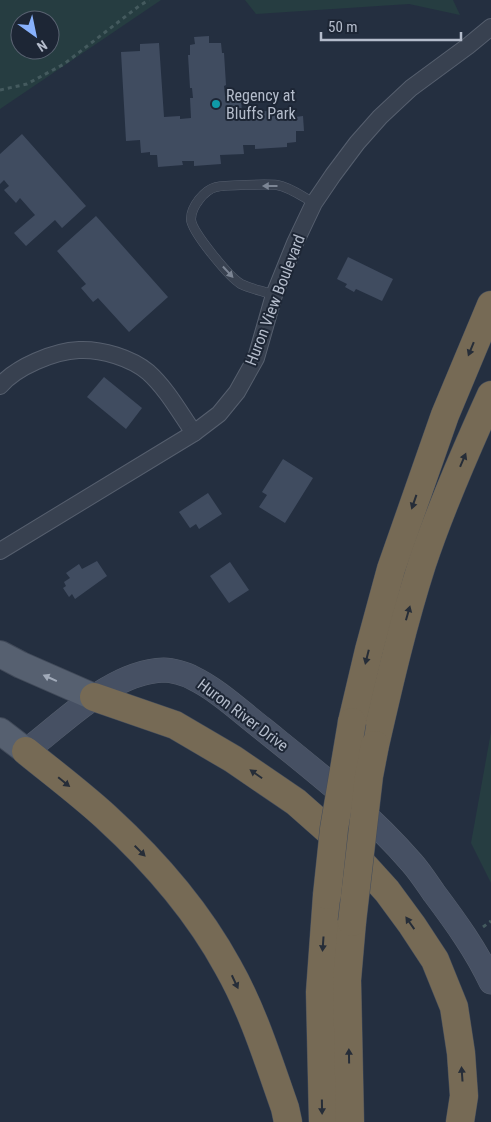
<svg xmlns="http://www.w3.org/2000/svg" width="491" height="1122" font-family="'Roboto Condensed',sans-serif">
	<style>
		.green { fill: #263d41; fill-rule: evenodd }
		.building { fill: #404c60 }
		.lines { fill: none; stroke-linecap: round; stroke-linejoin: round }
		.lane-casing { stroke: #565f6e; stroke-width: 10 }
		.street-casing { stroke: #565f6e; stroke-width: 18 }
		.secondary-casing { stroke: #565f6e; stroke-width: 25 }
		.primary-casing { stroke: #414a59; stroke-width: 28 }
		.highway-casing { stroke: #434c5b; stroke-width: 29 }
		.path { stroke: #445a5e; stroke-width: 3; stroke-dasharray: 4 4; stroke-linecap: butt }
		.lane { stroke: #384150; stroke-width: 9 }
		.street { stroke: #384150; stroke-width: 16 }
		.secondary { stroke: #465063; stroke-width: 24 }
		.primary { stroke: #566070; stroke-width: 26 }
		.highway { stroke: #766a55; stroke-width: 28 }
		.highway-bridge-casing { stroke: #434c5b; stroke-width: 29; stroke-linecap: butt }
		.highway-bridge { stroke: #766a55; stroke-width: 28 }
		.oneway { fill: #7c8594 }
		.oneway2 { fill: #262d38 }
		.oneway3 { fill: #a1aab9 }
		.culture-dot { fill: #0f9aa8; stroke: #1d2635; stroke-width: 2 }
		.labels { text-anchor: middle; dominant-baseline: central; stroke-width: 4; stroke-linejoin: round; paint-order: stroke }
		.poi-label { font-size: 16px; fill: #b4bccb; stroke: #1d2635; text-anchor: start }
		.street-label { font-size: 16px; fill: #b4bccb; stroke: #1d2635 }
	</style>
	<rect width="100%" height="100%" fill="#242f40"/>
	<g class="green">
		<path d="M0,0H161L0,109ZM20,20H50V50H20Z"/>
		<path d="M245,0H453L460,15L409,4L256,14Z"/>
		<path d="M491,732V883L471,843Z"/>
	</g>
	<g class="building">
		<path d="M209,36V43H221L222,53H224L226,85L224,86L225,96L241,95L242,116H251V112L285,110V114L295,113V117L303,116L304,131H296V142L287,143V147L255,149V145H243L244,154L220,155L221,164L194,166V161H182L183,165L158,167L157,155H150V152L141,153L140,140L126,141L121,52L140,51V44L159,43L164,117L180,116V119L191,118L190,98H193L192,88H190L188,55H190V45L195,44L194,37Z"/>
		<path d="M22,134L86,206L62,228L55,220L26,246L14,233L35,215L20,198L16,203L4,190L9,186L4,180L0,184V154Z"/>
		<path d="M96,216L168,297L129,332L98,298L93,302L81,288L86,284L57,251Z"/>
		<path d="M348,257L393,279L382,301L356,289L354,292L345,287L347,284L337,279Z"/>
		<path d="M104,377L142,408L126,429L87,397Z"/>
		<path d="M283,459L313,478L285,523L259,507L267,495L262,492Z"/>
		<path d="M208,493L222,514L199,529L196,524L190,528L179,512Z"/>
		<path d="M97,561L107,576L75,599L72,594L69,597L63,588L66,586L64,582L70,578L66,573L79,564L82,569Z"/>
		<path d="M230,562L249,590L229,603L210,576Z"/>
	</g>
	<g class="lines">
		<g class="lane-casing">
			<path id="lane" d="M274,295C263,291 251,289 241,284C230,278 191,231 191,219C191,207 204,190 216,187C224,185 268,184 277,185C290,187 303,197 314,203"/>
		</g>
		<g class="street-casing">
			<g id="street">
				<path d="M0,386C16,367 54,351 79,350C102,349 131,358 148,372C167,389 180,413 194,433"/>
				<path d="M0,551L194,433L219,414L237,392L256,358L274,295L295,243L314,203L333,175L357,143L380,117L411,88L468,46L491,27"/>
			</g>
		</g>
		<g class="secondary-casing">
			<path id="secondary" d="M26,751C66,721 111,672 164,670C172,670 186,674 193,678C218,690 241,712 263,729C315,771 368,812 412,863C420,872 427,883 434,893C455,921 476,950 491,982"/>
		</g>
		<g class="primary-casing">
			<g id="primary">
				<path d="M0,654L21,665L94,697"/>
				<path d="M0,731L26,751"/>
			</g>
		</g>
		<g class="highway-casing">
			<g id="highway">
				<path d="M94,697L175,725L233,759L296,802L348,848L387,891L412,925L435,960L454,1007L461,1053L464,1096L460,1122"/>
				<path d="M352,722L369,650L391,569L445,415L491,305"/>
				<path d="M375,745C389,684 403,623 422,564C441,507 466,450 491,395"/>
				<path d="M26,751C53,773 81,794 106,817C153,860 197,910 228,967C253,1011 268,1060 285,1108L288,1122"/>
				<path d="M323,1122L320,992L327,895"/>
				<path d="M350,1122L347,980L352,922"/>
			</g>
		</g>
		<g class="path">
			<path d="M0,90L27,84L64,64L139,6L149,0"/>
			<path d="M483,927L491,921"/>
		</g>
		<use href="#lane" class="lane"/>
		<use href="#street" class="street"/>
		<use href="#secondary" class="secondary"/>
		<use href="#primary" class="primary"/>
		<use href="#highway" class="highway"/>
		<g class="highway-bridge-casing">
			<g id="highway-bridge">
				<path d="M327,895L334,829L352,722"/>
				<path d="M352,922L369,776L375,745"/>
			</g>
		</g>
		<use href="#highway-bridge" class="highway-bridge"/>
	</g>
	<defs><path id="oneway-solid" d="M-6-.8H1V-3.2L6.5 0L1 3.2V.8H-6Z" transform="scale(1.25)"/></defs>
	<g class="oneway">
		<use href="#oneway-solid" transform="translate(270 186) rotate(180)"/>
		<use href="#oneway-solid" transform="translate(228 272) rotate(47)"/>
	</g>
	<g class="oneway2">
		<use href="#oneway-solid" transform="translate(471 349) rotate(112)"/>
		<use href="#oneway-solid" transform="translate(463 460) rotate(-67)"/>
		<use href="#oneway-solid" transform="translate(414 502) rotate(109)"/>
		<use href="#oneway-solid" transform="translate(408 613) rotate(-74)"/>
		<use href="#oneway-solid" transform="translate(367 657) rotate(104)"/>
		<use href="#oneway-solid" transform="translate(256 774) rotate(-145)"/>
		<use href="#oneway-solid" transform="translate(64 782) rotate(39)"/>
		<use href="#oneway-solid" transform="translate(140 851) rotate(45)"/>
		<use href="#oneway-solid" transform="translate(410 923) rotate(-125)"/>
		<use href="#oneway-solid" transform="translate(323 944) rotate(94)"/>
		<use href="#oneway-solid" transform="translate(235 982) rotate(65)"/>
		<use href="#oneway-solid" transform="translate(349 1056) rotate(-91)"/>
		<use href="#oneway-solid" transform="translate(462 1074) rotate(-94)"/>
		<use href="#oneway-solid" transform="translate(322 1107) rotate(89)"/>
	</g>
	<use class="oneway3" href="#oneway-solid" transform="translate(50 678) rotate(-156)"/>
	<circle class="culture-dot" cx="216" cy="104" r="5"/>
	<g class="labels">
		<g class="poi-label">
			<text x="226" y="95">Regency at<tspan x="226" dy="18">Bluffs Park</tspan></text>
		</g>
		<g class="street-label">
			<text transform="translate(275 300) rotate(-69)">Huron View Boulevard</text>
			<text transform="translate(243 715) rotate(37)">Huron River Drive</text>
		</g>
	</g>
	<g transform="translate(35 35) rotate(147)"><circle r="24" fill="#1d2635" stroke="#596271"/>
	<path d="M0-4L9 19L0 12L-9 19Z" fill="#88b1fc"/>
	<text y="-8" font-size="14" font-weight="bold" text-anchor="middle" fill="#b4bccb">N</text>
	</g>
	<path d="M321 32v8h140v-8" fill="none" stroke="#b4bccb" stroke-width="2.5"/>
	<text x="328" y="32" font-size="15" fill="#b4bccb" stroke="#1d2635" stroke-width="4" paint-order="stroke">50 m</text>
</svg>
